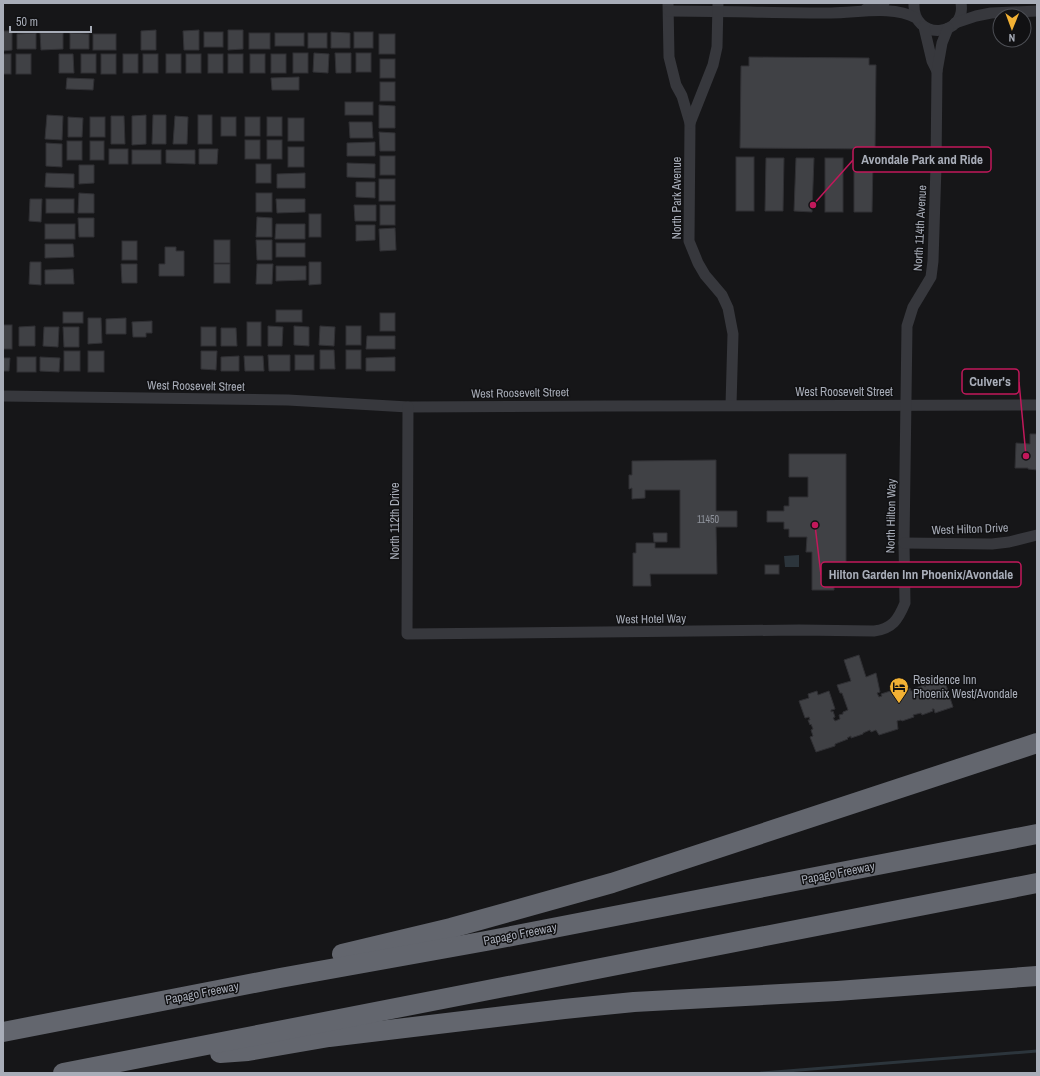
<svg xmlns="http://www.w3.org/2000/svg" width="1040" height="1076" font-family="'Archivo Narrow',sans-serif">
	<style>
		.water { fill: #2c353c }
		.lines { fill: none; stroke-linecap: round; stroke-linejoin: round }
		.stream { stroke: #2c353c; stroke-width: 3 }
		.building { fill: #404145; stroke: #303034 }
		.street { stroke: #37383d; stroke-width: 11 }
		.highway { stroke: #63666e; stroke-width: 20 }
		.labels { text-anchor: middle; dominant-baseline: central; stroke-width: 3; stroke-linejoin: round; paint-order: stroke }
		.number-label { font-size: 10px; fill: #8e929b }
		.street-label { font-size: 12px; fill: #a8adb8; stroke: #111113 }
		.poi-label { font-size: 12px; fill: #a8adb8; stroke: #111113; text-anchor: start }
		.leader { fill: none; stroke: #c2185b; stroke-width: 1.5 }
		.callout-dot { fill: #c2185b; stroke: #111113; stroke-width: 1.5 }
		.callout { fill: #111113; stroke: #c2185b; stroke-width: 1.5 }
		.callout-label { font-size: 13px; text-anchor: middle; font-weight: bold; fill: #a8adb8 }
	</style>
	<rect width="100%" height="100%" fill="#161618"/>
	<path class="water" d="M799,555V567H785L784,556Z"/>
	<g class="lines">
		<path class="stream" d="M761,1073L1037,1051"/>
	</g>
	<g class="building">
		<path d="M156,30V50H141V31Z"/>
		<path d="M199,30V50H184L183,31Z"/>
		<path d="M228,30H243V49L228,50Z"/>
		<path d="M3,31H12V50L3,51Z"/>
		<rect x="204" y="32" width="19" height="15"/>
		<path d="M331,32L350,33V48H331Z"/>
		<rect x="354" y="32" width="19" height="16"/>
		<path d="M36,33V49H17V34Z"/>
		<path d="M40,33H63V49L41,50Z"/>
		<path d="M70,33L89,34V49H70Z"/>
		<rect x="249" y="33" width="21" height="16"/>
		<rect x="275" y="33" width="29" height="13"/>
		<rect x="308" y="33" width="19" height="15"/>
		<rect x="93" y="34" width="23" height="16"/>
		<rect x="379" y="34" width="16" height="20"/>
		<rect x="293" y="53" width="15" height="20"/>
		<path d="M314,53L329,54L328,73L313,72Z"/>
		<path d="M335,53H351V73H336Z"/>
		<rect x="356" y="53" width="15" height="19"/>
		<rect x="3" y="54" width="8" height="20"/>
		<rect x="16" y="54" width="15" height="20"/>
		<path d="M59,54H73L74,73H59Z"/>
		<rect x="81" y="54" width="15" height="19"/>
		<rect x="101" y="54" width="15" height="20"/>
		<rect x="123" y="54" width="15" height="19"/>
		<rect x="143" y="54" width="15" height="19"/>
		<rect x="166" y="54" width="15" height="19"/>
		<rect x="186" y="54" width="15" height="19"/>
		<rect x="208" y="54" width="15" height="19"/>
		<rect x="228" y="54" width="15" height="19"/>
		<rect x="250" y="54" width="15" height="19"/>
		<rect x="271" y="54" width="15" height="19"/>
		<path d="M749,57L869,58V65H876L875,149L740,148L741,66H749Z"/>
		<rect x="380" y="59" width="15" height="19"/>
		<path d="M299,77V90H272L271,78Z"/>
		<path d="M67,78L94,79L93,90L66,89Z"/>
		<rect x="380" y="82" width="15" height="19"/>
		<rect x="345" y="102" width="28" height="13"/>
		<path d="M379,105L395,106V128H379Z"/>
		<path d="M47,115L63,116L62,140L45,139Z"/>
		<path d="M146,115V144L132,145V116Z"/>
		<path d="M153,115H166V144H152Z"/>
		<rect x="198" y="115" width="14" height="29"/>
		<path d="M111,116H124L125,144H111Z"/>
		<path d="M175,116L188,117L187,144H173Z"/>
		<path d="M68,117L83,118L82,137H68Z"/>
		<rect x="90" y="117" width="15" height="20"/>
		<rect x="221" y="117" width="15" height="19"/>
		<rect x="245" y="117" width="15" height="19"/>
		<rect x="267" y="117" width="15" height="19"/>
		<rect x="288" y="118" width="16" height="23"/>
		<path d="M349,122H372L373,138H350Z"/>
		<path d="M379,132L395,133V151H380Z"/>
		<rect x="245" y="140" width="15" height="19"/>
		<rect x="267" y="140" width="15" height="19"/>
		<rect x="67" y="141" width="15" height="19"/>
		<rect x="90" y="141" width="14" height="19"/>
		<path d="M375,142V156H347V143Z"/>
		<path d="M46,143L62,144V167L46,166Z"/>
		<rect x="288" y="147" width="16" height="20"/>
		<rect x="109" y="149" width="19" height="15"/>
		<path d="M199,149H218L217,164H199Z"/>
		<rect x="132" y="150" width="29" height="14"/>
		<path d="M166,150H195V164L166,163Z"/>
		<rect x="380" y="156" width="15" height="19"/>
		<rect x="736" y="157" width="18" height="54"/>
		<path d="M766,158H784L783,211H765Z"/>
		<path d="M796,158H814L812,212L794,211Z"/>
		<rect x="825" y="158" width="18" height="54"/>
		<path d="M854,159H873L872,212H854Z"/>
		<path d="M347,163L375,164V178L347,177Z"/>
		<rect x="256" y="164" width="15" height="19"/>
		<path d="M79,165H94V183L79,184Z"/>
		<path d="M46,173L74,174V188L45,187Z"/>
		<path d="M305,173V188H277V174Z"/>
		<rect x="379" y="179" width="16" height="22"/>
		<path d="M356,182H375V198L356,197Z"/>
		<path d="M79,193L94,194V213H78Z"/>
		<rect x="256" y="193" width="16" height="19"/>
		<path d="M30,199H42L41,222L29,221Z"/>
		<rect x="46" y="199" width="28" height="14"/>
		<path d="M276,199H305V212L277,213Z"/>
		<path d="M354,205H376V221H355Z"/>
		<rect x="380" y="205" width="15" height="20"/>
		<rect x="309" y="214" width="12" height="23"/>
		<path d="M257,217L272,218V237H256Z"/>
		<path d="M78,218H94V237H79Z"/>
		<rect x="45" y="224" width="30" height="15"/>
		<path d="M276,224H305V239H275Z"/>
		<path d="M356,225H375V240L356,241Z"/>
		<path d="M395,228L396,250L380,251L379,229Z"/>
		<rect x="214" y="240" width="16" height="23"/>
		<path d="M256,240H272V260H257Z"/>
		<rect x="122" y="241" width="15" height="19"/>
		<rect x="276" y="243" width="29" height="14"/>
		<path d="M45,244H73L74,257L45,258Z"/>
		<path d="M165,247H176V251H184V276H159V264H165Z"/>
		<path d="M30,262H41V285L29,284Z"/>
		<path d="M309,262H321V284L309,285Z"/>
		<path d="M121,264H137V283H122Z"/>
		<rect x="214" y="264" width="16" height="19"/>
		<path d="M257,264H273L272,284H256Z"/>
		<path d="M276,266H306V280L276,281Z"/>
		<path d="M73,269L74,284H45V270Z"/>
		<rect x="276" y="310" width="26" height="12"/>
		<rect x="63" y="312" width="20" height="11"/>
		<rect x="380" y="313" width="15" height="18"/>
		<path d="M88,318H101L102,343L88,344Z"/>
		<path d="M126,318V334H106V319Z"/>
		<path d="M152,321V333H146V337H133L132,322Z"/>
		<rect x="247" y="322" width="14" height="24"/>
		<rect x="3" y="325" width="9" height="24"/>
		<path d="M35,326V346H19V327Z"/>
		<path d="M268,326L283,327L282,346H268Z"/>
		<path d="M294,326L309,327V346L294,345Z"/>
		<path d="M320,326L335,327L334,346L319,345Z"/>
		<rect x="346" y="326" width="15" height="19"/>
		<path d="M44,327H59L58,347L43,346Z"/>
		<path d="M63,327H79V347H64Z"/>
		<rect x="201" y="327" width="15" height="19"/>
		<path d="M221,328H236L237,346H221Z"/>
		<path d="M367,336H395V349H366Z"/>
		<path d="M320,350H334L335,369H320Z"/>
		<rect x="346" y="350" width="15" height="19"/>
		<rect x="64" y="351" width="16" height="20"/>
		<rect x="88" y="351" width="16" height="21"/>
		<path d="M201,351H217L216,370L201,369Z"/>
		<path d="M268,355H290V371H269Z"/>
		<rect x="295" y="355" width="19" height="15"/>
		<path d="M239,356V371H221V357Z"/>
		<path d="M244,356H263L264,371H245Z"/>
		<rect x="17" y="357" width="19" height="15"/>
		<path d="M40,357L60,358L59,372L40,371Z"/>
		<path d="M395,357V371H366V358Z"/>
		<path d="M3,358H10L9,371H3Z"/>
		<path d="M1030,434H1037V470L1028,469V468H1015L1016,443L1030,444Z"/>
		<path d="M789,454H846V582H834V590H812V552H806L807,537H789V529H784V522H767V511H784V506H789V497H808V477H789Z"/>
		<path d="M716,460V511H737V527H716L717,574H650L651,586H633V553H636V543H655V548H680V490H645V498L632,499V488L629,489V475H632V461Z"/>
		<path d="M653,533H667V542H654Z"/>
		<rect x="765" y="565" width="14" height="9"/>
		<path d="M859,655L866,677L876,673L880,692L877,693L879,697L882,696L881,694L900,688L902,691L910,688L911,691H914L913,689L924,685L925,687L926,686L925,682L943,676L948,691H946V693L948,692L953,707L935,713L934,709H932L933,711L922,715L921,713L913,715L914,717L902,721L901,720L897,721L898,729L879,735L876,730L871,732L870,730L863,733V734L851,738V736L847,738L848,739L835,744V746L816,752L810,737L813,736L811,730L813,729L811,724L810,725L808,720H810L809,717L805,718L799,701L809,698L808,694L817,691L818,695L829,691L835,709L831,710V712L833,711L835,717L833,718L835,721L840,719L839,715L843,714V712L848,710L842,693H840L837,685L851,681L844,660Z"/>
	</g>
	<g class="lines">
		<g class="street">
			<path d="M668,3L669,57L676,85L682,96L690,123L689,241L698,263L705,275L722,295L728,308L733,334L731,405"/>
			<path d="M914,3C912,42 967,37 961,3"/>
			<path d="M866,9L884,3"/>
			<path d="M669,11C723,11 777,13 831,13C858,13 892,5 916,18"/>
			<path d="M955,23L976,16L991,13L1037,11"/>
			<path d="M924,27L932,61L937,71"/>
			<path d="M690,123L713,65L717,47L718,3"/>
			<path d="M3,396L288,400L408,407L606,406L1037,405"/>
			<path d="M408,407L407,634L799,630L874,631C892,629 898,620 905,603L904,543L907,326L913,307L931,277L933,261L936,166L937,71L942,43L948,28"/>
			<path d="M904,543L992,544L1009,542L1037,535"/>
		</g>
		<g class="highway">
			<path d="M342,954L451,928L612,883L1037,743"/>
			<path d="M3,1032L280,978L486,941L1037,834"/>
			<path d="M220,1053L248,1051L329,1037L564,1009L634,1002L837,991L1037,976"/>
			<path d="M63,1073L1037,883"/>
		</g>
	</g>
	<defs>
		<g id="hotel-pin" transform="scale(1)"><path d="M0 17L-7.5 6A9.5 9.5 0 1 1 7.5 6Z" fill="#f2b134" stroke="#111113"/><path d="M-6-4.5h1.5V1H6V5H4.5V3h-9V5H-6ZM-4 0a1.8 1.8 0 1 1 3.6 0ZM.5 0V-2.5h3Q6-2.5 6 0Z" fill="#111"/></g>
	</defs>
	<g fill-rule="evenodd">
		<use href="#hotel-pin" x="899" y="687"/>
	</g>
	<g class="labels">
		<g class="number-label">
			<text x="708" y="519">11450</text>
		</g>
		<g class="street-label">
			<text transform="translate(677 198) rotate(-90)">North Park Avenue</text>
			<text transform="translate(920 228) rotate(-87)">North 114th Avenue</text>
			<text transform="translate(196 386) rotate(1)">West Roosevelt Street</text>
			<text x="844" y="392">West Roosevelt Street</text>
			<text transform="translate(520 393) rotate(-1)">West Roosevelt Street</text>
			<text transform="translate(891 516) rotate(-89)">North Hilton Way</text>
			<text transform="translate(395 521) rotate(-90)">North 112th Drive</text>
			<text transform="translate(970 529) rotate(-2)">West Hilton Drive</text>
			<text transform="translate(651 619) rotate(-1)">West Hotel Way</text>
			<text transform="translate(838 873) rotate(-11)">Papago Freeway</text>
			<text transform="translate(520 934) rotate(-11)">Papago Freeway</text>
			<text transform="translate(202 993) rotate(-11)">Papago Freeway</text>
		</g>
		<g class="poi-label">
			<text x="913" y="680">Residence Inn<tspan x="913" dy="14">Phoenix West/Avondale</tspan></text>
		</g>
	</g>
	<path class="leader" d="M813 205L853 160M1026 456L1019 382M815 525L821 575"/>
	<g class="callout-dot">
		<circle cx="813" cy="205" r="4"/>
		<circle cx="1026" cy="456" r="4"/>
		<circle cx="815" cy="525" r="4"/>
	</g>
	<g class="callout">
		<rect x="853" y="147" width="138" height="25" rx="4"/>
		<rect x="962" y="369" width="57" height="25" rx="4"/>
		<rect x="821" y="562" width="200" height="25" rx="4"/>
	</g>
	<g class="callout-label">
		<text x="922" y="164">Avondale Park and Ride</text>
		<text x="990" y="386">Culver's</text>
		<text x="921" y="579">Hilton Garden Inn Phoenix/Avondale</text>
	</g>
	<rect width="1040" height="1076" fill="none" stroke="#a8adb8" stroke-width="8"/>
	<g transform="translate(1012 28) rotate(181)"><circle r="19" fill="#111113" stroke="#4d4f55"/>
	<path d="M0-3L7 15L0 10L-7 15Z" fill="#f2b134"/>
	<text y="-6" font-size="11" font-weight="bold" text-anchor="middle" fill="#a8adb8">N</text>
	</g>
	<path d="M10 26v6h81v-6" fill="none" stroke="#a8adb8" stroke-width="2"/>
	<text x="16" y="26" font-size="12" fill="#a8adb8" stroke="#111113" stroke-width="3" paint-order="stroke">50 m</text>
</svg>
